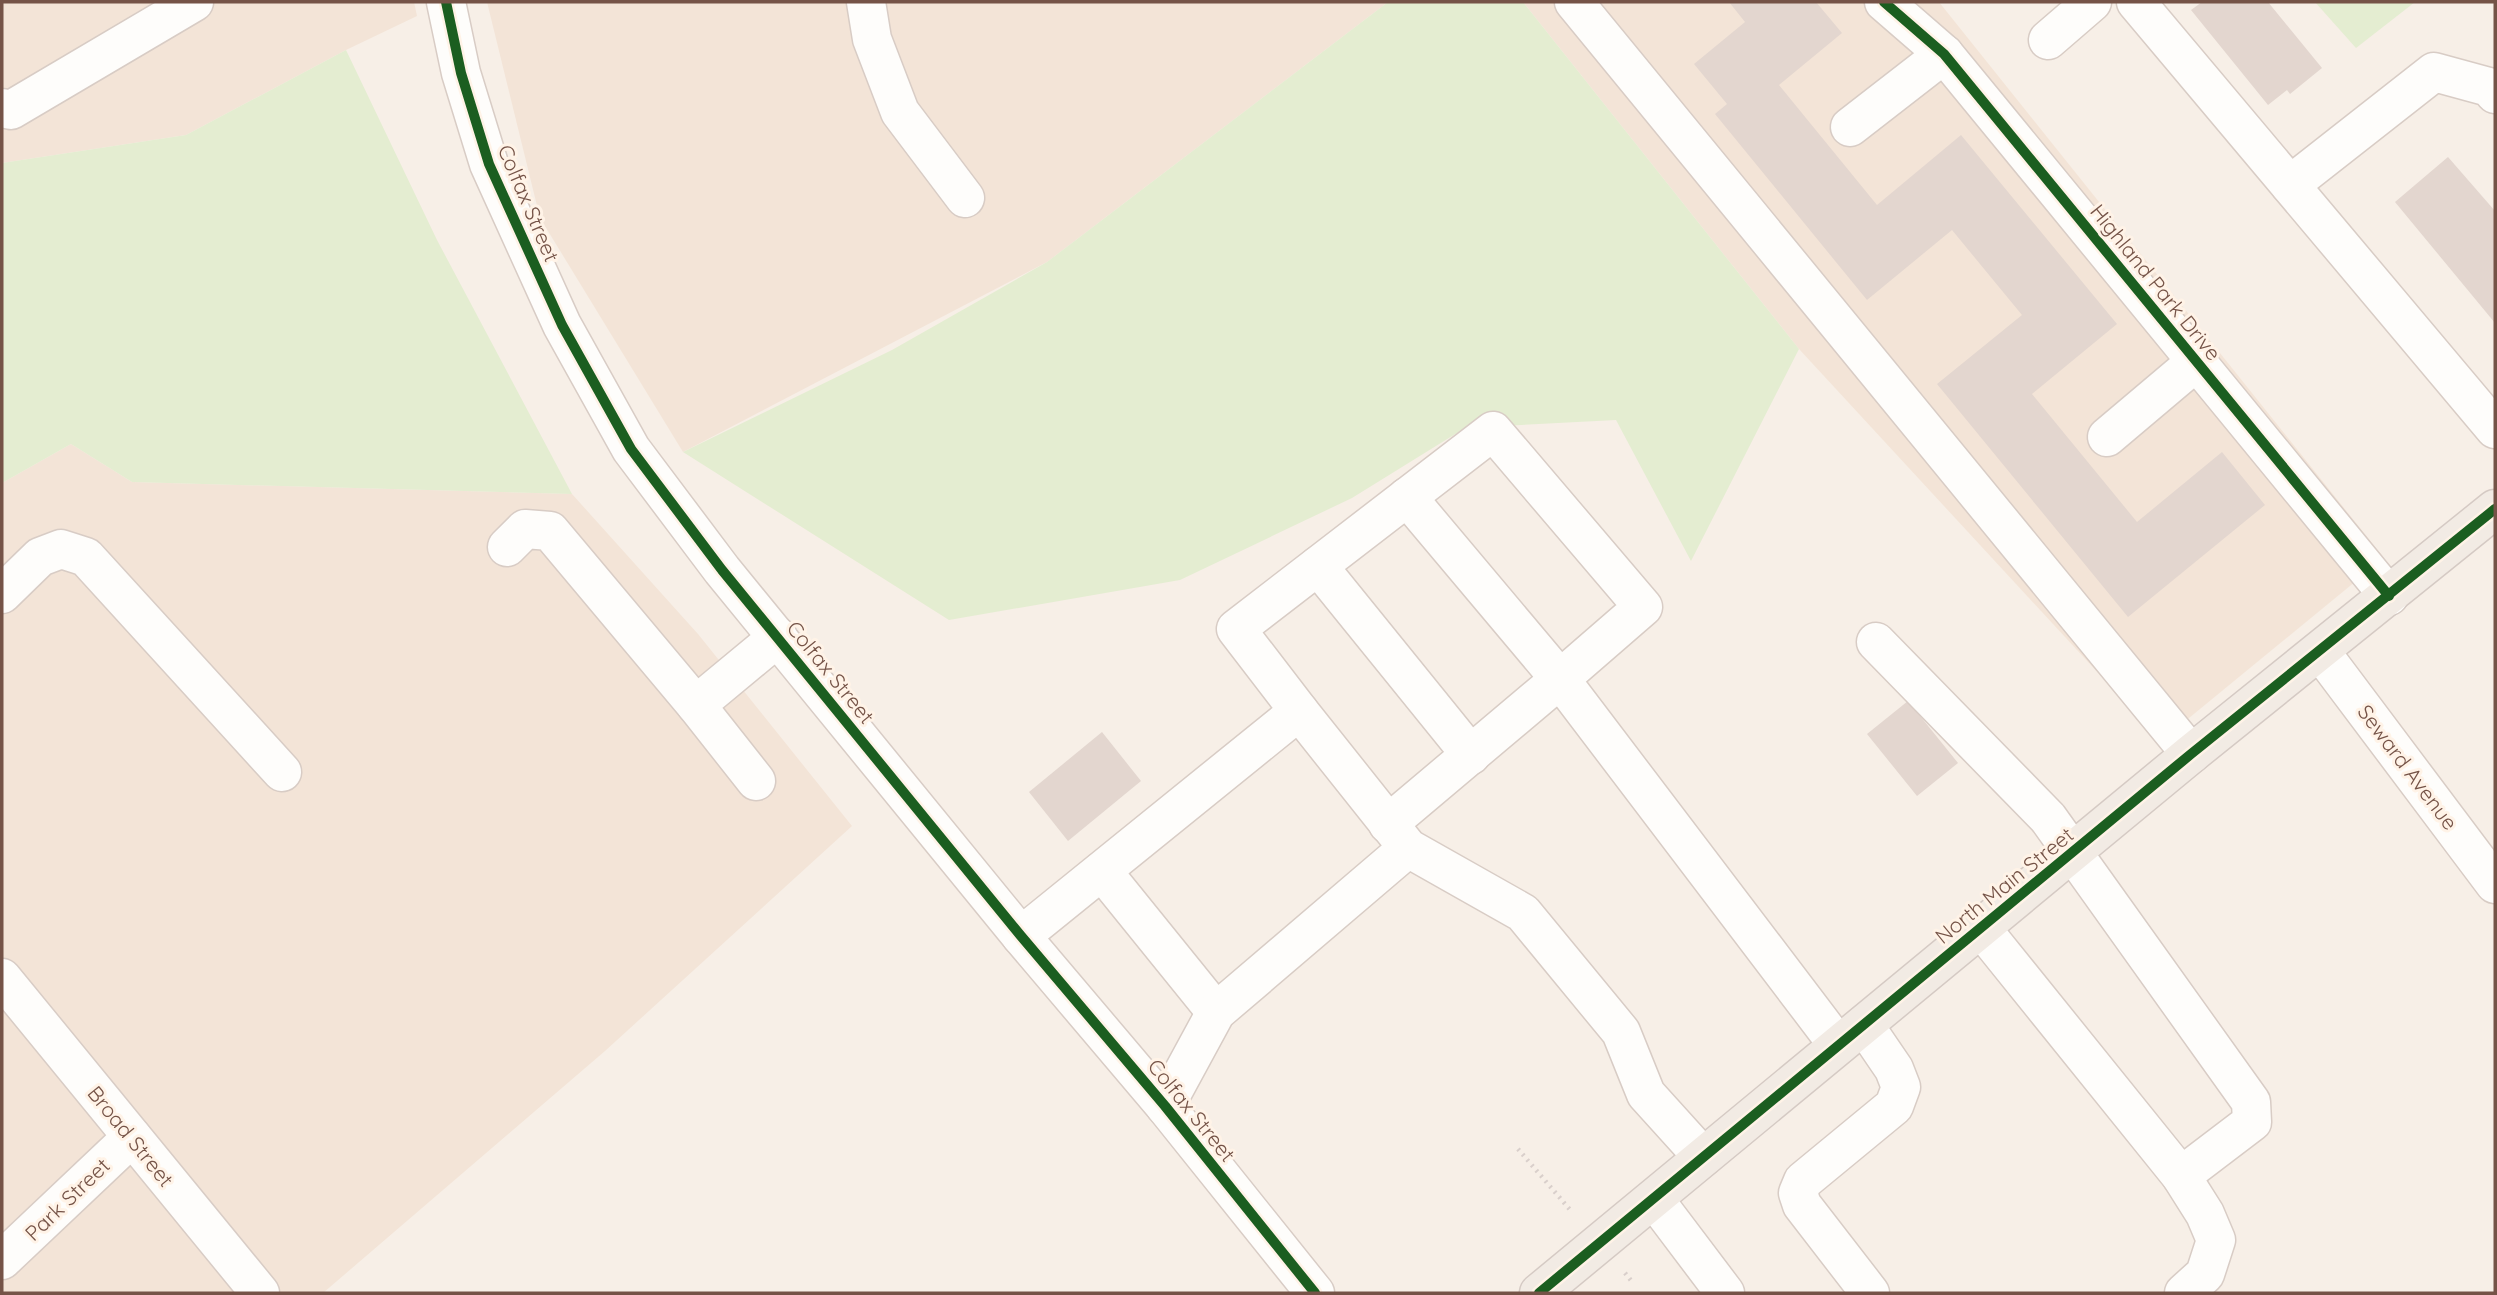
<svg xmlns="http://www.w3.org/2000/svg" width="2497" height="1295" font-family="Quicksand,sans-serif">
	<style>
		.residential { fill: #f3e4d7 }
		.green { fill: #e4edd1 }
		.building { fill: #e3d6cf }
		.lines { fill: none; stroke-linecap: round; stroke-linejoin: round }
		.minor-casing { stroke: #d8ccc5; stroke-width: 41 }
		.major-casing { stroke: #d5cac4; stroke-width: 41 }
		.path { stroke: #d9cfcb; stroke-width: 4.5; stroke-dasharray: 2 5; stroke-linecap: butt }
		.minor { stroke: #fefdfb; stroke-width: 38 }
		.major { stroke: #f2ebe4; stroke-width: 38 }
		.cycleway-casing { stroke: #fff3e7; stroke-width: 15 }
		.cycleway { stroke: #1b5e20; stroke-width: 10 }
		.labels { text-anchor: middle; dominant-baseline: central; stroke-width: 6; stroke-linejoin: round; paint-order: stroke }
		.street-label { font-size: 21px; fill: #755347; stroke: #fff3e7 }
	</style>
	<rect width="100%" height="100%" fill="#f7efe7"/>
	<g class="residential">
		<path d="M2,2H414L417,16L346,50L186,135L2,163Z"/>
		<path d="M487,2H1388L1047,262L683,452L540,218Z"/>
		<path d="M1523,2H1939L2384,558L2161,741L1799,349Z"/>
		<path d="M71,444L132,482L572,494L698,634L852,826L605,1051L323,1293H2V483Z"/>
	</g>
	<g class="green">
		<path d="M1388,2H1523L1799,349L1691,561L1616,420L1465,428L1352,498L1180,580L949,620L683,452L892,350L1047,262Z"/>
		<path d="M2315,2H2415L2356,48Z"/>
		<path d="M346,50L437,240L572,494L132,482L71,444L2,483V163L186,135Z"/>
	</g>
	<g class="building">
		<path d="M1729,2H1816L1842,33L1779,85L1877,205L1961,135L2117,324L2032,394L2137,522L2222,452L2265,505L2128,617L1937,384L2022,315L1952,230L1867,300L1715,114L1727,104L1694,64L1745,22Z"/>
		<path d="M2202,2H2268L2322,68L2290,94L2287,90L2268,105L2191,10Z"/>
		<path d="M2448,157L2495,211V323L2395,202Z"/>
		<path d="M1908,701L1958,763L1917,796L1867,734Z"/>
		<path d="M1102,732L1141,781L1068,841L1029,792Z"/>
	</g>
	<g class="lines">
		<g class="minor-casing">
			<g id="minor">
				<path d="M446,2L461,73L489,164L562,325L631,449L722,570L1021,936L1165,1106L1315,1293"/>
				<path d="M866,2L872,39L900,112L965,198"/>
				<path d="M1574,2L2191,754"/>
				<path d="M1884,2L1944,54L2389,596"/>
				<path d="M2136,2L2495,429"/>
				<path d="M2048,40L2092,2"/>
				<path d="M2,108L11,110L194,2"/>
				<path d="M1850,127L1944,54"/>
				<path d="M2290,185L2434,72L2489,87L2495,94"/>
				<path d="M2107,437L2197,361"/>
				<path d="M507,547L525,529L550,531L696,705"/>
				<path d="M1318,566L1471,755"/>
				<path d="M2,594L40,557L61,549L86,557L282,772"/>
				<path d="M1876,642L2048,818L2251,1102L2252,1122L2181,1176"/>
				<path d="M2320,651L2495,884"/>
				<path d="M1299,711L1408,848L1523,913L1621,1032L1646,1094L1703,1157"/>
				<path d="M756,781L696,705L778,637"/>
				<path d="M1388,824L1560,679L1407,497"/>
				<path d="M1102,871L1216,1012"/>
				<path d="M1981,928L2181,1176L2205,1214L2216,1240L2205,1274L2184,1293"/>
				<path d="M1021,936L1299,711L1236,629L1493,431L1643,607L1560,679L1838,1045"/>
				<path d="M2,978L260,1293"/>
				<path d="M1864,1025L1894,1069L1901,1087L1894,1106L1803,1181L1798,1193L1802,1205L1870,1293"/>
				<path d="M1165,1106L1216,1012L1408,848"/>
				<path d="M1654,1199L1725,1293"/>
				<path d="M2,1260L132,1137"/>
			</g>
		</g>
		<g class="major-casing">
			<path id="major" d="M1539,1293L2191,754L2495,509"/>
		</g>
		<g class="path">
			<path d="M1518,1149L1572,1212"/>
			<path d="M1625,1273L1633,1283"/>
		</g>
		<use href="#minor" class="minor"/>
		<use href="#major" class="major"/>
		<g class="cycleway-casing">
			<g id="cycleway">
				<path d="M446,2L461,73L489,164L562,325L631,449L722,570L1021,936L1165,1106L1315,1293"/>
				<path d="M1884,2L1944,54L2389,596"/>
				<path d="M1539,1293L2191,754L2495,509"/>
			</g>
		</g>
		<use href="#cycleway" class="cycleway"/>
	</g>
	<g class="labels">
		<g class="street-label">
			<text transform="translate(529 203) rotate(67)">Colfax Street</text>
			<text transform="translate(2156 282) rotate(51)">Highland Park Drive</text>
			<text transform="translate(831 672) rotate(51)">Colfax Street</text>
			<text transform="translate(2408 767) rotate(53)">Seward Avenue</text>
			<text transform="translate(2004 885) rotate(-39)">North Main Street</text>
			<text transform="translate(1192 1110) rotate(51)">Colfax Street</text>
			<text transform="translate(131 1136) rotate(51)">Broad Street</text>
			<text transform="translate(67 1199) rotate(-44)">Park Street</text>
		</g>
	</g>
	<rect width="2497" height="1295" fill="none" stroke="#755347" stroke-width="7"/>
</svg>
